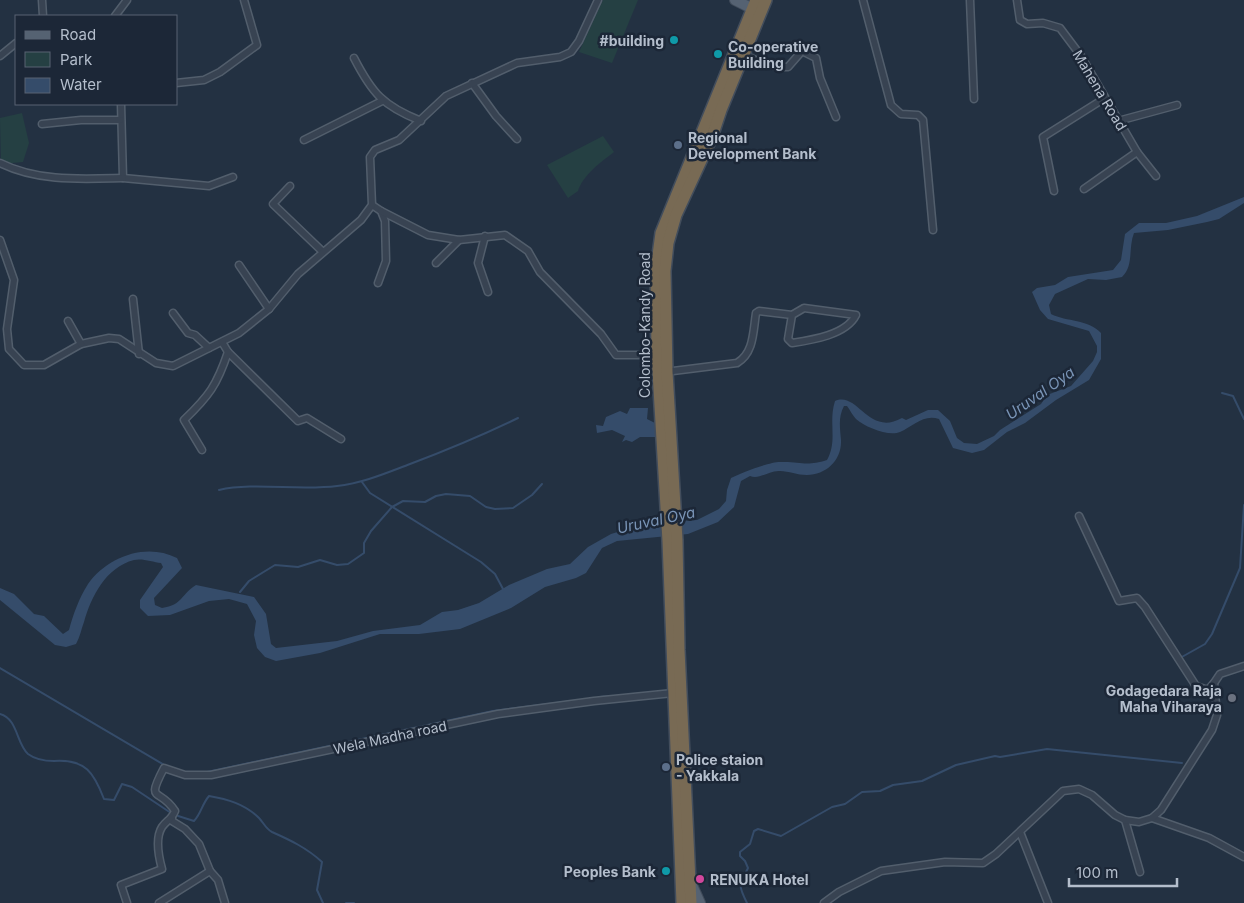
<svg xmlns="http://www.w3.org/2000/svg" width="1244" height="903" font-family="Inter,sans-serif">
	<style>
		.green { fill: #254043 }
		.water { fill: #354c6a }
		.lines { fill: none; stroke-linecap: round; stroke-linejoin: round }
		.stream { stroke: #354c6a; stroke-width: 2 }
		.street-casing { stroke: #525e6c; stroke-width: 9 }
		.primary-casing { stroke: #414c5b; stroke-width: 12 }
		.highway-casing { stroke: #424d5c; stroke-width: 14 }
		.street { stroke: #384352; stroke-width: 6 }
		.primary { stroke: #556272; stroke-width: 10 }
		.highway { stroke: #786a54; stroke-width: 11 }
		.culture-dot { fill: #0f9aa8; stroke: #1c2737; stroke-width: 2 }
		.service-dot { fill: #5c6f8a; stroke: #1c2737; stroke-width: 2 }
		.worship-dot { fill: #6b7280; stroke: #1c2737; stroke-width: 2 }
		.hotel-dot { fill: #d1479c; stroke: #1c2737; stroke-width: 2 }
		.labels { text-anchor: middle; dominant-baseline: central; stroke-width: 5; stroke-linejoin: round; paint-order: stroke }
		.poi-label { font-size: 14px; font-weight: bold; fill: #b4becc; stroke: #1c2737; text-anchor: start }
		.street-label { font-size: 14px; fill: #b4becc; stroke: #1c2737 }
		.water-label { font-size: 15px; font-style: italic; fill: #7994b6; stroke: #1c2737 }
	</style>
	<rect width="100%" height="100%" fill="#233142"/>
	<g class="green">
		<path d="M603,0H638L612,63L579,52Z"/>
		<path d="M22,113L29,143L23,162L1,164L0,118Z"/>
		<path d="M603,136L614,152C601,162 583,175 578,191L568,198L547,165Z"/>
	</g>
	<g class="water">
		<path d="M1244,197V203L1219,219L1207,222L1168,230L1134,233C1128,248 1134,266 1122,277L1106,280L1088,279L1055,294L1049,305L1051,314C1067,322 1088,319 1101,333V359L1089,380L1056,400L1025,423L1007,432L984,450L972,453L953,448L939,419C923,414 914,426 900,432C889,437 865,427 856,419C853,416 850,410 847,406H844C838,417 840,428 841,440C842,460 826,475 807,475C797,475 789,471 780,471C769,470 760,480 750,476L741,481L734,507L718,522L688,534L617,541L602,548L586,573L576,578L545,587L511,608L460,629L419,634H380L320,653L276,661L265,657L257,648L254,635L256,621L247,604L229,599L209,601L170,615L148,616L140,608V600L163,567L161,563C153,562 142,558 134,560C106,567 91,597 84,622C81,630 80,637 76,644L66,647L55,645L0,600V588L14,594L34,614L44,616L63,634L69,630C73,615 79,598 88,584C107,557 146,542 177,558L182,568L154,598L155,605L162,608C183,605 181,594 196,585L254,597L266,614L271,644L276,648L337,641L373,631L420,625L442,612L458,610L479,603L509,585L547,569L570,564L588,547L611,534L647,523L697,520L719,509L726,501L727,490L731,478C741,473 769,462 780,462C800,461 805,467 827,460C838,440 828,423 835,401C858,391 868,437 902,418L906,420L928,410H938L950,421L957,438L964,443L977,444L994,436L1000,430L1041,404L1047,395L1071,386L1093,361L1097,352V346L1089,331L1048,319L1040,310L1032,292L1037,288L1055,285L1068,277L1113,270L1121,260L1125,234L1139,223H1166L1197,216Z"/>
		<path d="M630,408H648L647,419L657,424V437H640L632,442L626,440L622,442L625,436L612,430L597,433L596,425L603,426L606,417L620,411L627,414Z"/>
	</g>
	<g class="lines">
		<g class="stream">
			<path d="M1222,393L1233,396L1244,419"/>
			<path d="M362,482L370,493L481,562L495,574L503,589"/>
			<path d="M219,490C254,482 299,491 337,486C363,483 386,473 410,464C447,450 483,435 518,418"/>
			<path d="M240,592L249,581L275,565L298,567L320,560L337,565L348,564L364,553V543L371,531L392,507L403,501L425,502L436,496L446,494L470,496L486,507L495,509L513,508L532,495L542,484"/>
			<path d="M1180,658L1205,644L1212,634L1240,568L1244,505"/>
			<path d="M0,668L166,766"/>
			<path d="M599,697L612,696"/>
			<path d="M0,714C18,719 16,743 28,754C36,760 45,761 54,761C86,759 94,773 104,799L114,800L122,784L132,787L171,813"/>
			<path d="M207,772L493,711L580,700"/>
			<path d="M175,815L194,821C201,814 202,804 209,796C227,799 245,804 259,818C263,822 266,829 272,832C290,840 307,848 322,862L317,890L323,903"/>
			<path d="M346,903H354"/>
			<path d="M747,903C738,885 739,886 748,868L745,861L740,856V852L750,844L754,831L758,829L781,836L832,807L845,804L862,792L880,791L893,785L922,781L956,765L995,756L1000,757L1047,749L1182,763"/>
		</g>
		<g class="street-casing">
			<g id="street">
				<path d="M42,0L43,16"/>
				<path d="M863,0L891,105L901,114L918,115L923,120L933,230"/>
				<path d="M970,0L974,99"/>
				<path d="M1017,0L1020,20L1027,24L1043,23L1060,28L1081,56L1137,152L1084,189"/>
				<path d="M115,16L127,0"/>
				<path d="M745,55C758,62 773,68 788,67L802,51L816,58L820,78L836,117"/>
				<path d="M0,56L16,43"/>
				<path d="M354,58C372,93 383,106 421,121"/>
				<path d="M176,83L204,80L220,72L257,45L244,0"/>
				<path d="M472,83L496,116L517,139"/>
				<path d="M121,104L123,178L209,186L233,177"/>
				<path d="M1118,121L1177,105"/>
				<path d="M42,124L81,120H120"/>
				<path d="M304,140L382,101"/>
				<path d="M1137,152L1156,176"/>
				<path d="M0,163C38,182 82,179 123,178"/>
				<path d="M290,186L273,204L323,252"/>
				<path d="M1054,191L1043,137L1105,98"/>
				<path d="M372,205L381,211L385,221L386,261L378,283"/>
				<path d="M381,211L428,235L459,240L505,235L528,251L540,272L601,334L616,355H657"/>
				<path d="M485,236L478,263L488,292"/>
				<path d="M0,240L14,280L7,329L9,349L24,365H44L81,344L109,338L119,339L156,363L173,366L239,333L269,309L298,274L361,220L372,205L370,157L375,150L399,140L446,96L517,63L560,57L571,52L579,41L598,0"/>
				<path d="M436,263L459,240"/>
				<path d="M239,265L269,309"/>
				<path d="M133,299L139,354"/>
				<path d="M173,313L188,333L195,335L209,348"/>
				<path d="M68,321L81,344"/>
				<path d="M222,342L228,352L298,421L307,418L341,439"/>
				<path d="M665,372L737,363C754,353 753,332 756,313L759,311L792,315L804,308L856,315C846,335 812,340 792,343L788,339L792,315"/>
				<path d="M202,450L184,420C209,396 217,385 228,352"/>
				<path d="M1079,516L1119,601L1137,598L1145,607L1196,686L1208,690L1214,683"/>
				<path d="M172,817V821L185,829L199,844L210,871L218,880L225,903"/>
				<path d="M1152,818L1209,838L1244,857"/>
				<path d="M1125,820L1140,872"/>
				<path d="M1020,832L1048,903"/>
				<path d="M127,903L121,885L162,869C159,858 155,838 162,827C166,821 172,819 175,811C160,787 145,804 164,768L185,775H211L498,714L594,701L673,693"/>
				<path d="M159,903L210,871"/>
				<path d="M824,903L839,892L881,871L945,862L983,863L996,854L1063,791L1079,789L1092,795L1115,815L1125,820L1139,822L1152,818L1161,810L1212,730L1217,715L1214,683L1220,674L1244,666"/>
			</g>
		</g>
		<g class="primary-casing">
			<g id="primary">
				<path d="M735,0L759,12"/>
				<path d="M691,883L700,903"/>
			</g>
		</g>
		<g class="highway-casing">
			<g id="highway">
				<path d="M682,903L668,541L657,355L656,270L661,233L756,0"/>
				<path d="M691,903L679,650L677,540L667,372L665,271L668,243L676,215L712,137L721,110L766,0"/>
			</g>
		</g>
		<use href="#street" class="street"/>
		<use href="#primary" class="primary"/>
		<use href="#highway" class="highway"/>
	</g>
	<g class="culture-dot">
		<circle cx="674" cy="40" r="5"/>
		<circle cx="718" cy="54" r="5"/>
		<circle cx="666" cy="871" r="5"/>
	</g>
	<g class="service-dot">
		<circle cx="678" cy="145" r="5"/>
		<circle cx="666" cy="767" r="5"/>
	</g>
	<circle class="worship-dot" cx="1232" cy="698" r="5"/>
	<circle class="hotel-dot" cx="700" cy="879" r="5"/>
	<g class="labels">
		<g class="poi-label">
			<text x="664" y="40" text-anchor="end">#building</text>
			<text x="728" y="46">Co-operative<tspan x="728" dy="16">Building</tspan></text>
			<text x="688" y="137">Regional<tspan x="688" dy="16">Development Bank</tspan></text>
			<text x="1222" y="690" text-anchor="end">Godagedara Raja<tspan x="1222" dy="16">Maha Viharaya</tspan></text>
			<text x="676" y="759">Police staion<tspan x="676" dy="16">- Yakkala</tspan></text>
			<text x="656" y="871" text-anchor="end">Peoples Bank</text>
			<text x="710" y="879">RENUKA Hotel</text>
		</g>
		<g class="street-label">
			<text transform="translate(1100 90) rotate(59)">Mahena Road</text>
			<text transform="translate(644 325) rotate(-90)">Colombo-Kandy Road</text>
			<text transform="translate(390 737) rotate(-12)">Wela Madha road</text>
		</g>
		<g class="water-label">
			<text transform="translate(1040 393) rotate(-35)">Uruval Oya</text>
			<text transform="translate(656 520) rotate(-12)">Uruval Oya</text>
		</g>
	</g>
	<rect x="15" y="15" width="162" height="90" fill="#1c2737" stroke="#596373"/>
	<rect x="25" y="31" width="25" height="8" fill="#556272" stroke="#596373"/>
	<text x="60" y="40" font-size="15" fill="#b4becc">Road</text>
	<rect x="25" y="52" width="25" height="15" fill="#254043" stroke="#596373"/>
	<text x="60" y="65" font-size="15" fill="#b4becc">Park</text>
	<rect x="25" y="78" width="25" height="15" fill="#354c6a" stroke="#596373"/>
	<text x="60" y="90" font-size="15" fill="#b4becc">Water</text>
	<path d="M1069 878v8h108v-8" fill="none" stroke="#b4becc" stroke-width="2.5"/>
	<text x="1076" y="878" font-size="15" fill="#b4becc" stroke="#1c2737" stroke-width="4" paint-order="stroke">100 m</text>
</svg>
